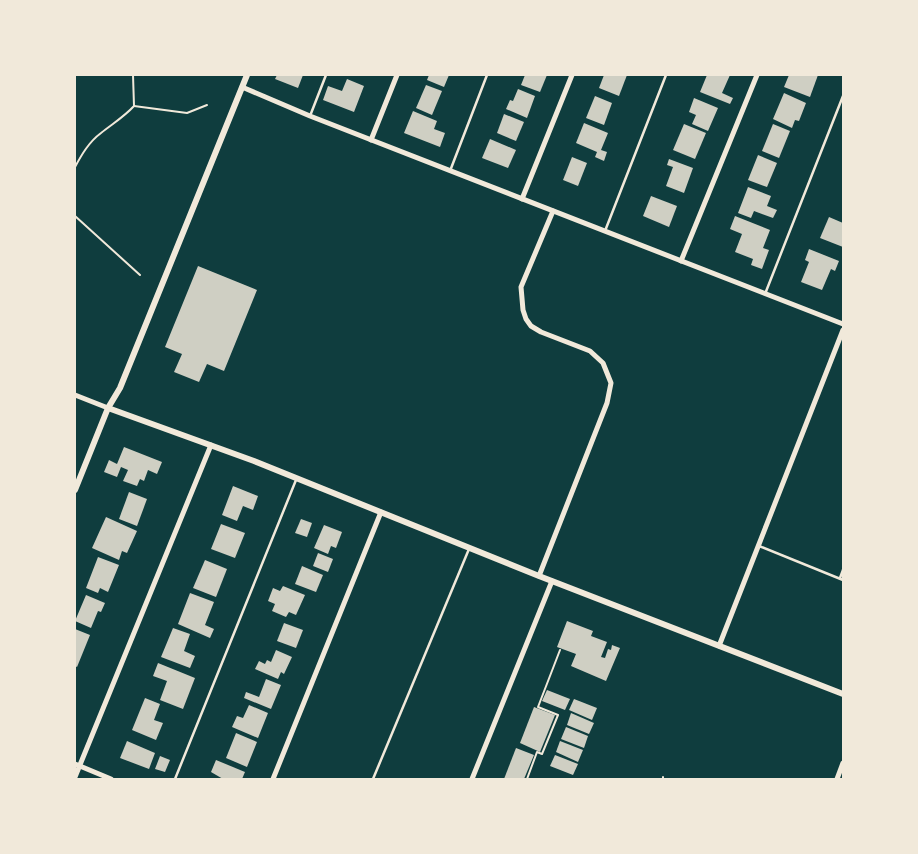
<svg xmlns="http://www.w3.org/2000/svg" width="918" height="854" font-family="Overpass,sans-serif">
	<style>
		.building { fill: #cfcfc3 }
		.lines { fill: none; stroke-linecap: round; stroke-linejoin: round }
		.path { stroke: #f1e9da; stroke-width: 2 }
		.service { stroke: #f1e9da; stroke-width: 2.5 }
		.minor { stroke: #f1e9da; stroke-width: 5 }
		.tertiary { stroke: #f1e9da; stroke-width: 6 }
	</style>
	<rect width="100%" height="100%" fill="#0f3d3e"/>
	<g class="building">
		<path d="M277,75H303L298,88L275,79Z"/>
		<path d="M429,75H449L444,87L427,80Z"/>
		<path d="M525,75H547L540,92L521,85Z"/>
		<path d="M604,75H627L619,96L599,88Z"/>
		<path d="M707,75H730L722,93L733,98L730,104L700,92Z"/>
		<path d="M789,75H818L810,97L784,87Z"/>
		<path d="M347,79L364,86L354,112L323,100L328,86L342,91Z"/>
		<path d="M426,85L442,91L432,115L416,108Z"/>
		<path d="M518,89L535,96L527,118L506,109L510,100L513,101Z"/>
		<path d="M784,93L806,103L799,121L795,120L792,128L773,119Z"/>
		<path d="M595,96L612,103L604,125L586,118Z"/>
		<path d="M694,98L718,108L708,131L692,124L696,115L689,112Z"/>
		<path d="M413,111L437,121L434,129L445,133L440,147L404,133Z"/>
		<path d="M504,114L524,122L516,141L497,133Z"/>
		<path d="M584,123L608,133L601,150L607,152L604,161L595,157L597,152L576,143Z"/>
		<path d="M684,124L706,133L695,159L673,150Z"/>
		<path d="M773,124L790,131L779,158L762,151Z"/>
		<path d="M490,139L516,150L508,168L482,158Z"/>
		<path d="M758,155L777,163L767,187L748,180Z"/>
		<path d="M572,157L587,163L578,186L563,180Z"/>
		<path d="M669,159L693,168L684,193L666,186L673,167L667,165Z"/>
		<path d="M748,187L771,196L767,206L777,210L773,218L754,211L751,218L738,213Z"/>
		<path d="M651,196L677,206L669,227L643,216Z"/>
		<path d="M735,216L770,230L763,248L769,250L762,269L751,265L753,259L735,252L742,234L730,229Z"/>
		<path d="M829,217L843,223V247L820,238Z"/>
		<path d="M809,249L839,261L835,271L831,269L822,290L801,282L809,262L805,260Z"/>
		<path d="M198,266L257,290L224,371L207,364L199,382L174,372L182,354L165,347Z"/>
		<path d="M124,447L162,462L157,474L148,470L144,481L140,479L137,486L123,481L128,470L121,467L117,477L104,472L109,460L117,464Z"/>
		<path d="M233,486L258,496L253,510L243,506L237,521L222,515Z"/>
		<path d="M129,492L147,499L137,526L119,519Z"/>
		<path d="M106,517L137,531L127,553L122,551L119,560L92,548Z"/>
		<path d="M301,519L312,523L307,537L295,533Z"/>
		<path d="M221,524L245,533L235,558L211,549Z"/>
		<path d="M324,525L342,532L336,548L331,546L328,554L314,548Z"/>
		<path d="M318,553L333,559L328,572L313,566Z"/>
		<path d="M98,557L119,565L108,592L100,588L98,593L86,588Z"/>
		<path d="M205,560L227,569L216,597L193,588Z"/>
		<path d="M302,566L323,575L316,592L295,584Z"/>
		<path d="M283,586L305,595L296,615L289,612L286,617L272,611L275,604L268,601L273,588L280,591Z"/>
		<path d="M190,593L214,602L205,625L214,629L210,638L178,624Z"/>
		<path d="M86,595L105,603L101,612L98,611L91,628L75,621Z"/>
		<path d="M567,621L593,631L591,636L607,642L601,657L605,658L608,649L611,650L612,645L620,648L606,681L571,666L576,654L557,647Z"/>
		<path d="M284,623L303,630L296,648L277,641Z"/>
		<path d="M173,628L190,634L184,651L195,656L190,668L161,657Z"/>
		<path d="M75,629L90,635L77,667L75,666Z"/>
		<path d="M276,650L292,657L284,674L281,672L278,679L255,669L259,661L265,664L267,660L271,662Z"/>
		<path d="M158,663L195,678L183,709L160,700L167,681L153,676Z"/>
		<path d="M266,679L281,685L271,709L244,698L246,692L259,697Z"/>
		<path d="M547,690L570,699L565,710L542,701Z"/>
		<path d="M145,698L160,704L154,720L163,723L156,740L132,730Z"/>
		<path d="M574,699L597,708L592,720L569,710Z"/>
		<path d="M249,705L268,713L258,738L232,727L237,716L243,718Z"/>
		<path d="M534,707L555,715L540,752L520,743Z"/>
		<path d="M571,713L594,723L589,734L567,725Z"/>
		<path d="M566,727L588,736L584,748L561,739Z"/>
		<path d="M236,733L257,742L247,767L226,758Z"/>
		<path d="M127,741L155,753L149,769L120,758Z"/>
		<path d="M560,741L583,750L578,762L556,752Z"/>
		<path d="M516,748L534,755L524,779H504Z"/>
		<path d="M555,755L578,764L573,775L550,766Z"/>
		<path d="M160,756L170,760L165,772L155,769Z"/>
		<path d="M216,760L245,772L242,779H223L211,772Z"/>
	</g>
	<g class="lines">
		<g class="path">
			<path d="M134,106L187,113L207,105"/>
			<path d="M75,167C82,154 89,142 101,133C112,124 124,117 134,106L133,75"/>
			<path d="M75,216L140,275"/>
			<path d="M527,779L537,752L542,754L558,715L538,707L560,650"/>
			<path d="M663,779V777"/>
		</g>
		<g class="service">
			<path d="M310,116L326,75"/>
			<path d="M450,171L487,75"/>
			<path d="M605,231L666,75"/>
			<path d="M765,294L843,96"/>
			<path d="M759,546L843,580"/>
			<path d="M840,578L843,570"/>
			<path d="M175,779L296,480"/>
			<path d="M373,779L469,549"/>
		</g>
		<g class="minor">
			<path d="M242,87L310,116L843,324"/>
			<path d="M371,140L397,75"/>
			<path d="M522,199L572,75"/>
			<path d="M681,261L757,75"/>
			<path d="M75,395L108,408"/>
			<path d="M539,576L607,403L611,383L603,363L590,351L541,332L531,326L526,319L523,310L521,287L553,211"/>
			<path d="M719,646L843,330"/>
			<path d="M75,764L111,779"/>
			<path d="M75,777L211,445"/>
			<path d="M273,779L381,512"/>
			<path d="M472,779L552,581"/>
			<path d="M837,779L843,763"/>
		</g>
		<g class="tertiary">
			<path d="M108,408L254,461L539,576L843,694"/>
			<path d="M75,490L108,408L120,388L247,75"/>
		</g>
	</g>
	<rect width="918" height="854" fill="none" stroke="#f1e9da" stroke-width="152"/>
</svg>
